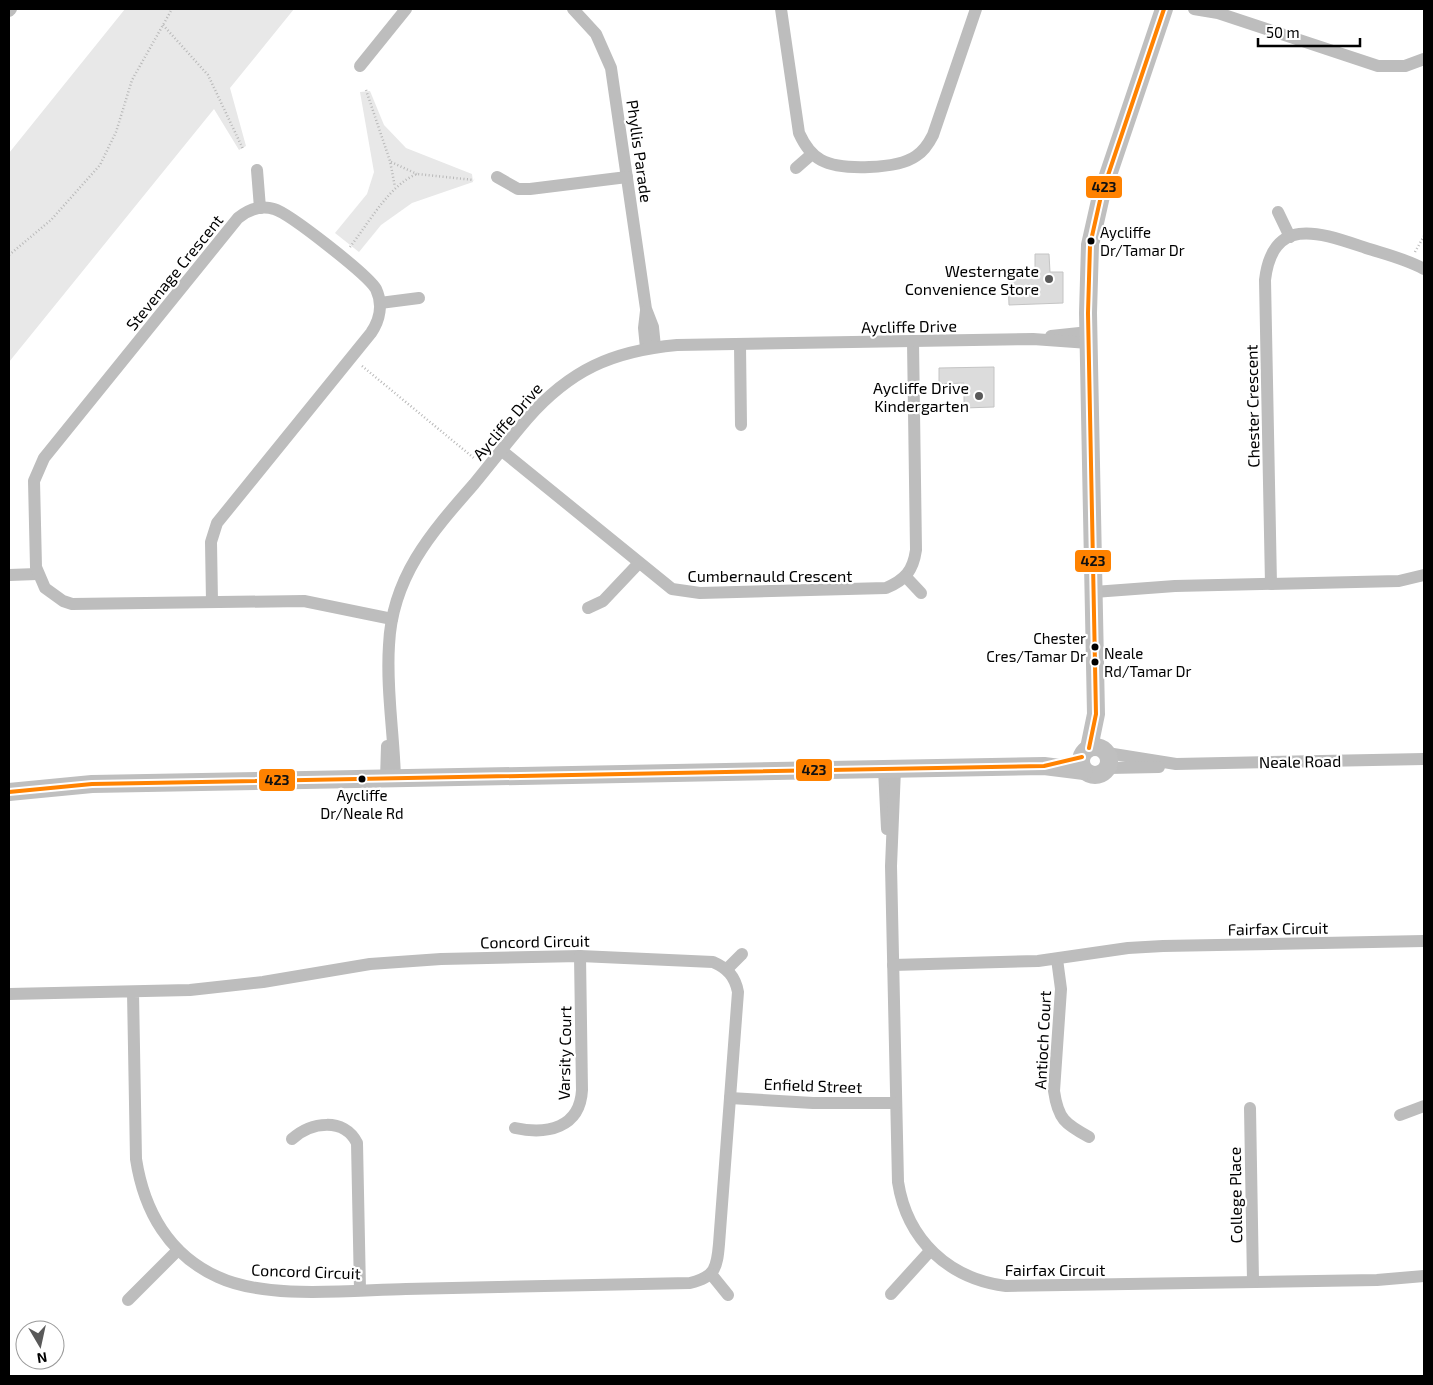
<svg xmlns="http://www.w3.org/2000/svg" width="1433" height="1385" font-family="'Exo 2',sans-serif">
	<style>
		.green { fill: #e8e8e8 }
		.building { fill: #dcdcdc; stroke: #c4c4c4 }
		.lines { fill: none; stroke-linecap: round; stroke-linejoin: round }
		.path { stroke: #b8b8b8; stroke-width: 2.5; stroke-dasharray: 1 2.5; stroke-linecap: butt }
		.street { stroke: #bdbdbd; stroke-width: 12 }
		.secondary { stroke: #bfbfbf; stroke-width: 18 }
		.bus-1-casing { stroke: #fff; stroke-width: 8 }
		.bus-1 { stroke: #ff8200; stroke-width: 4 }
		.bus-dot { fill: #000; stroke: #fff; stroke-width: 2 }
		.poi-dot { fill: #595959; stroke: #fff; stroke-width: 2 }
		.labels { text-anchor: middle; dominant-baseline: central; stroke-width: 4.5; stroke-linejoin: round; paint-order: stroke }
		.bus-label { font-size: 15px; fill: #000; stroke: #fff; text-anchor: start }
		.street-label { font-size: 16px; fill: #000; stroke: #fff }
		.poi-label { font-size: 16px; fill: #000; stroke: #fff; text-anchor: end }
		.line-badge { stroke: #fff; stroke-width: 2 }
		.pale-badge-label { font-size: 14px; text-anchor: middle; font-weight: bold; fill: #111 }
	</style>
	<rect width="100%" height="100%" fill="#fff"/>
	<g class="green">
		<path d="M125,9H294L230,88L246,146L239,150L214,109L9,362V153Z"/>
		<path d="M370,91L384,125L406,148L472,174L473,182L412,203L381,225L359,252L335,233L367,194L374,172L360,92Z"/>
	</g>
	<g class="building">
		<path d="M1035,254H1049L1050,272H1063V303L1009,305L1008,277H1035Z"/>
		<path d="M994,367V407L964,408V383L939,384V368Z"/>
	</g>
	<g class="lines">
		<g class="path">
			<path d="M163,25L208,75L243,149"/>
			<path d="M366,90L390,161L395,187"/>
			<path d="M391,162L417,174"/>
			<path d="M350,247C368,224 390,184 417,174L474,180"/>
			<path d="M1415,252L1424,236"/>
			<path d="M9,255L51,220L100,165L116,132L132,80L172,9"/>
			<path d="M362,366L475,459"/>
		</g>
		<g class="street">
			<path d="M573,9L596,34L611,68L646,309L653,327L655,347"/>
			<path d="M781,9L799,133C804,144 810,154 821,160C841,171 898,169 916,156C924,151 929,143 933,135L976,9"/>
			<path d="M1194,9L1218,13L1378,66H1405L1424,59"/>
			<path d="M9,11L11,9"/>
			<path d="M360,66L406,9"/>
			<path d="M796,168L812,154"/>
			<path d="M257,170L260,208"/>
			<path d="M497,177L518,189H530L627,177"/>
			<path d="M1278,212L1290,237"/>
			<path d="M380,303L419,298"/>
			<path d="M646,311L644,328L646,348"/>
			<path d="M1051,336L1089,332"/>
			<path d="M740,345L741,425"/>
			<path d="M501,450L672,589L700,593L886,588C905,580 913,571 916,550L913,342"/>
			<path d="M9,575L37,574"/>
			<path d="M906,577L921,593"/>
			<path d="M1271,584L1265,280C1273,214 1321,233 1366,248C1385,254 1406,259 1424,269"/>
			<path d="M1094,592L1175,586L1399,581L1424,575"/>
			<path d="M212,602L211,542L217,523L371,333C380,320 383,304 376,289C368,275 289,213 274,209C261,205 248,210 238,218L44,458L34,481L36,567L45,588L63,601L72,604L304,601L392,619"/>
			<path d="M588,608L603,601L638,564"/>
			<path d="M1107,753L1176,764L1424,759"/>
			<path d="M1109,768L1159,767"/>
			<path d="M884,769L887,829"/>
			<path d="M895,769L891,866L898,1182C907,1240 949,1279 1006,1286L1377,1280L1424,1276"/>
			<path d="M386,779L387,746"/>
			<path d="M395,779C394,734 386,690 389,645C392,577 431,533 474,484C492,462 509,440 527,419C570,370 612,351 677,345L1033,339L1089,343"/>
			<path d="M1057,959L1061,989L1054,1091C1058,1119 1065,1124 1089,1137"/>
			<path d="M893,965L1038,961L1128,948L1163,946L1424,941"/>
			<path d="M727,969L742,954"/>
			<path d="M9,994L190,990L263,982L370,964L441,959L580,956L713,962C727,968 735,976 738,992L719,1244C717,1268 715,1277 690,1283C596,1285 501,1287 406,1289C352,1290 267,1300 218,1277C169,1255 144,1211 136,1159L133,992"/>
			<path d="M730,1098L813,1103H895"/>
			<path d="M1250,1108L1253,1281"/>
			<path d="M1400,1115L1424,1106"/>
			<path d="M515,1128C547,1135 580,1128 582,1090L580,956"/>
			<path d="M292,1139C311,1122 344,1117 357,1143L360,1290"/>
			<path d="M711,1274L728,1295"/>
			<path d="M891,1294L930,1251"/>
			<path d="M128,1300L178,1250"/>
		</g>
		<g class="secondary">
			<circle cx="1095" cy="761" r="14"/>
			<path d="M1089,748L1096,714L1088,313L1090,245L1101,196L1164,9"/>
			<path d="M9,792L92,784L1044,766L1084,771"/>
		</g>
		<g class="bus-1-casing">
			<g id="bus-1">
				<path d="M1089,748L1096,714L1088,313L1090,245L1101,196L1164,9"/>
				<path d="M9,792L92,784L1044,766L1082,757"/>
			</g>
		</g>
		<use href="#bus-1" class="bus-1"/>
	</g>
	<g class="bus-dot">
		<circle cx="1091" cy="241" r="4.5"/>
		<circle cx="1095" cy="647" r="4.5"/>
		<circle cx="1095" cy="662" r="4.5"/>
		<circle cx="362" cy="779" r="4.5"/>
	</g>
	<g class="poi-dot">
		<circle cx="1049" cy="279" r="5"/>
		<circle cx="979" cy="396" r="5"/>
	</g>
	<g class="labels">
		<g class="bus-label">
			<text x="1100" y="232">Aycliffe<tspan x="1100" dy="18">Dr/Tamar Dr</tspan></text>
			<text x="1086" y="638" text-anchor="end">Chester<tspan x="1086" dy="18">Cres/Tamar Dr</tspan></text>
			<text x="1104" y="653">Neale<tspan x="1104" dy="18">Rd/Tamar Dr</tspan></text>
			<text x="362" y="795" text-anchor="middle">Aycliffe<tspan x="362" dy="18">Dr/Neale Rd</tspan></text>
		</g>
		<g class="street-label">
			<text transform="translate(640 151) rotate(82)">Phyllis Parade</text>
			<text transform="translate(174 272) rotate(-51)">Stevenage Crescent</text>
			<text transform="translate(909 326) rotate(-1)">Aycliffe Drive</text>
			<text transform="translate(1252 406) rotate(-91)">Chester Crescent</text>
			<text transform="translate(507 421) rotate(-49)">Aycliffe Drive</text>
			<text x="770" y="575">Cumbernauld Crescent</text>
			<text transform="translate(1300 761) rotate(-1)">Neale Road</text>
			<text transform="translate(1278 928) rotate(-1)">Fairfax Circuit</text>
			<text transform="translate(535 941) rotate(-1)">Concord Circuit</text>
			<text transform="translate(1042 1040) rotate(-87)">Antioch Court</text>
			<text transform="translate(564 1053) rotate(-89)">Varsity Court</text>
			<text transform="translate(813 1085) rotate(2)">Enfield Street</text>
			<text transform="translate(1235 1195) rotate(-91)">College Place</text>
			<text x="1055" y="1269">Fairfax Circuit</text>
			<text transform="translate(306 1271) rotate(2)">Concord Circuit</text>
		</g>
		<g class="poi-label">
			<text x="1039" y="270">Westerngate<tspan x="1039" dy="18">Convenience Store</tspan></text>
			<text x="969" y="387">Aycliffe Drive<tspan x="969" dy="18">Kindergarten</tspan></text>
		</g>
	</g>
	<g class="line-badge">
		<rect x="1085" y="175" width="38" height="24" rx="5" fill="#ff8200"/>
		<rect x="1074" y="549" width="38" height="24" rx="5" fill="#ff8200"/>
		<rect x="795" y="758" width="38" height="24" rx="5" fill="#ff8200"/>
		<rect x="258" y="768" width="38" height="24" rx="5" fill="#ff8200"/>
	</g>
	<g class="pale-badge-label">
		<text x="1104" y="192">423</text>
		<text x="1093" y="566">423</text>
		<text x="814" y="775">423</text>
		<text x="277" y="785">423</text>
	</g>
	<rect width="1433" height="1385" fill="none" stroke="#000000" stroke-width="20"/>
	<g transform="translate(40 1345) rotate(171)"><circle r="24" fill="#ffffff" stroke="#999999"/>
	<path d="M0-4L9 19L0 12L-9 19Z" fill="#595959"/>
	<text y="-8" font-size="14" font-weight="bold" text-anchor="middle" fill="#000000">N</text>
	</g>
	<path d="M1258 38v8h102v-8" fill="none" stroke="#000000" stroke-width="2.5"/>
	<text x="1266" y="38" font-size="15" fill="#000000" stroke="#ffffff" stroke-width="4" paint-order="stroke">50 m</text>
</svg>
